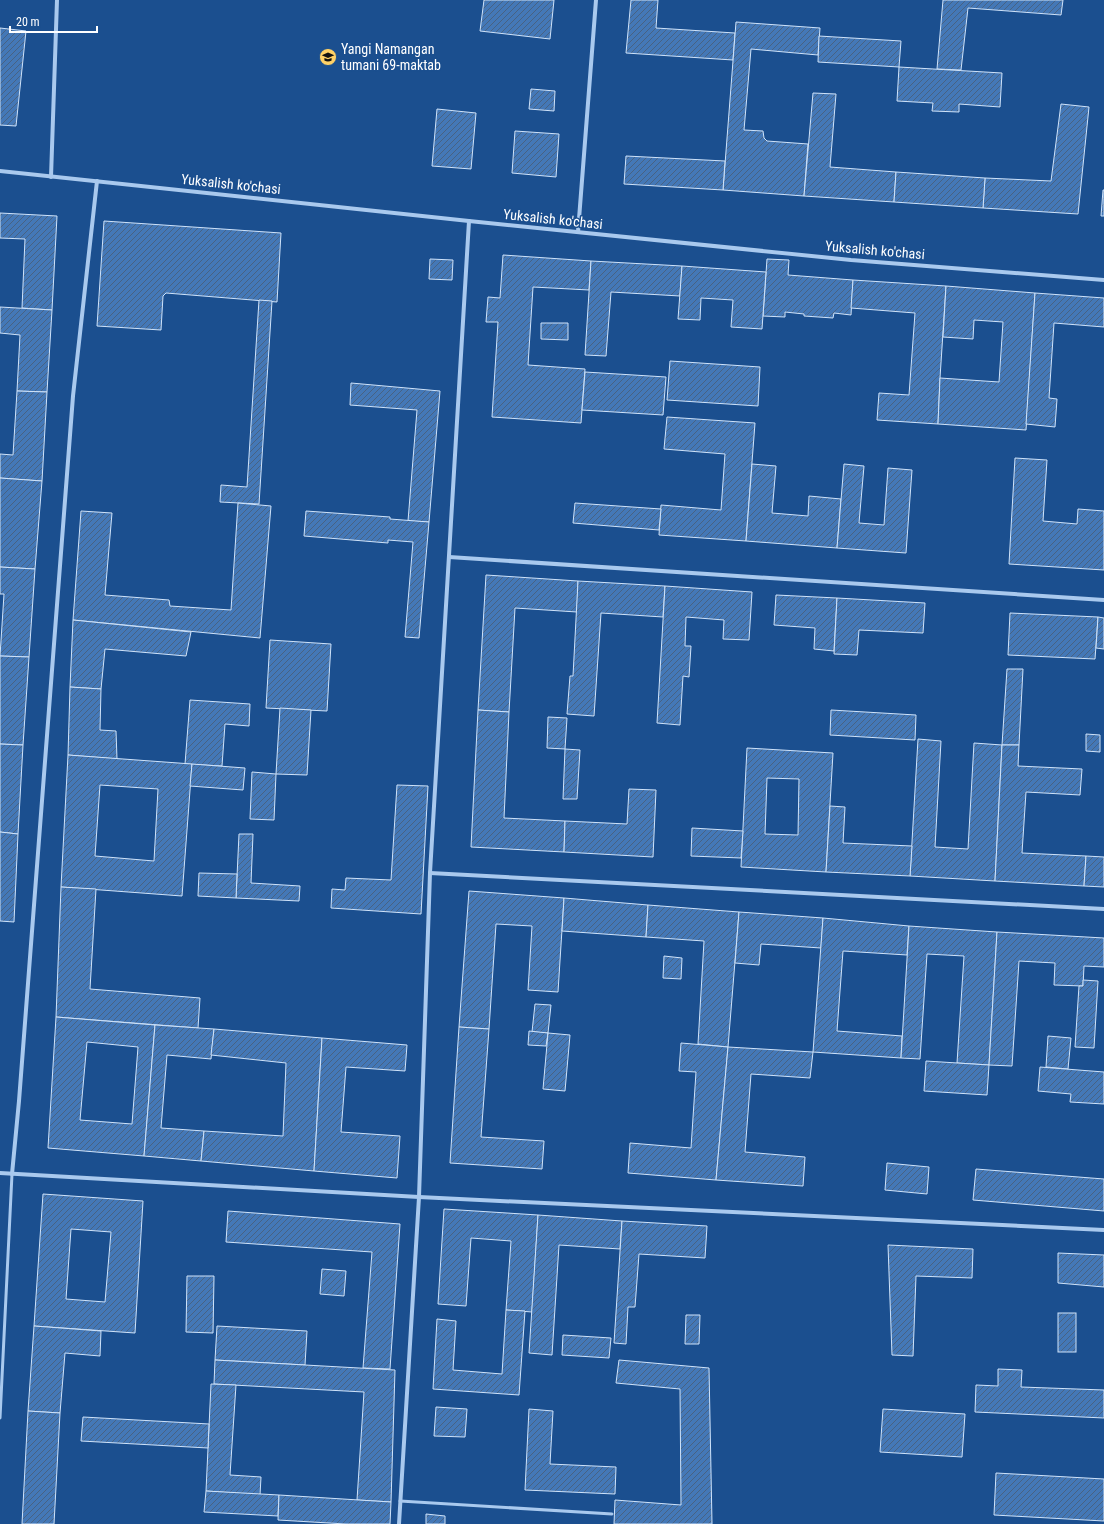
<svg xmlns="http://www.w3.org/2000/svg" width="1104" height="1524" font-family="'Roboto Condensed',sans-serif">
	<style>
		.building { fill: url(#building-hatch); stroke: #cfe3fa; fill-rule: evenodd }
		.lines { fill: none; stroke-linecap: round; stroke-linejoin: round }
		.lane { stroke: #a9c9ee; stroke-width: 3 }
		.street { stroke: #a9c9ee; stroke-width: 4 }
		.labels { text-anchor: middle; dominant-baseline: central; stroke-width: 3; stroke-linejoin: round; paint-order: stroke }
		.poi-label { font-size: 14px; fill: #fff; stroke: #1b4f8f; text-anchor: start }
		.street-label { font-size: 14px; fill: #fff; stroke: #1b4f8f }
	</style>
	<defs>
		<pattern id="building-hatch" width="6" height="6" patternUnits="userSpaceOnUse"><rect width="6" height="6" fill="#4478b7"/><path d="M-1 1l2-2M0 6l6-6M5 7l2-2" fill="none" stroke="#486282"/></pattern>
	</defs>
	<rect width="100%" height="100%" fill="#1b4f8f"/>
	<g class="building">
		<path d="M484,0H554L550,39L480,31Z"/>
		<path d="M631,0H658L656,28L735,33L733,60L626,53Z"/>
		<path d="M943,0H1063L1061,15L968,8L961,70L937,69Z"/>
		<path d="M736,22L820,28L818,55L751,49L744,130L763,131L764,138L767,141L808,144L804,196L723,190Z"/>
		<path d="M0,28L26,31L16,126L0,125Z"/>
		<path d="M819,36L901,41L899,67L818,62Z"/>
		<path d="M899,67L1002,73L1000,107L959,104V112L932,111L933,103L897,101Z"/>
		<path d="M531,89L555,91L554,111L529,109Z"/>
		<path d="M813,93L836,94L830,167L896,172L894,202L804,196Z"/>
		<path d="M1061,104L1089,107L1078,214L983,208L985,178L1051,181Z"/>
		<path d="M437,109L476,113L471,169L432,166Z"/>
		<path d="M515,131L559,134L556,177L512,173Z"/>
		<path d="M626,156L725,161L723,190L624,184Z"/>
		<path d="M896,172L985,178L983,208L894,202Z"/>
		<path d="M1103,190H1104V216H1101Z"/>
		<path d="M0,213L57,216L52,310L22,308L25,239L0,238Z"/>
		<path d="M104,221L281,233L277,302L166,293L163,296L161,330L97,326Z"/>
		<path d="M503,255L591,261L589,290L533,287L528,365L585,369L581,423L492,417L498,322H486L488,297L500,298Z"/>
		<path d="M430,259L453,260L452,280L429,279Z"/>
		<path d="M767,259L789,260L788,275L853,280L851,315L834,313L833,318L804,316V314L785,312V317L763,316Z"/>
		<path d="M591,261L682,266L680,296L611,292L606,356L585,355Z"/>
		<path d="M682,266L766,272L762,329L731,327L733,300L701,298L700,320L678,319Z"/>
		<path d="M853,280L946,286L940,378L938,424L877,420L879,393L909,395L915,313L851,308Z"/>
		<path d="M946,286L1035,293L1026,430L938,424L940,378L999,382L1003,322L974,320L973,339L943,337Z"/>
		<path d="M1035,293L1104,298V327L1054,323L1049,398L1057,399L1055,427L1026,424Z"/>
		<path d="M259,300L272,301L259,504L220,502L221,485L247,487Z"/>
		<path d="M0,307L52,310L47,392L17,391L20,335L0,333Z"/>
		<path d="M541,323H568V340L541,339Z"/>
		<path d="M670,361L760,367L758,406L667,400Z"/>
		<path d="M585,372L666,377L663,415L582,410Z"/>
		<path d="M351,383L440,391L429,522L408,521L417,410L350,405Z"/>
		<path d="M17,391L47,392L42,481L0,478V454L13,455Z"/>
		<path d="M667,417L755,423L746,541L659,535L661,505L721,510L725,454L664,449Z"/>
		<path d="M1015,458L1047,460L1043,521L1077,524L1078,509L1104,511V570L1009,564Z"/>
		<path d="M752,464L776,466L772,513L808,516L809,496L841,499L837,548L746,541Z"/>
		<path d="M844,464L864,466L859,523L884,525L888,468L912,470L906,553L837,548Z"/>
		<path d="M0,478L42,481L35,569L0,567Z"/>
		<path d="M238,503L271,506L260,638L73,620L81,511L112,513L105,595L169,600L170,606L231,610Z"/>
		<path d="M575,503L661,509L659,530L573,523Z"/>
		<path d="M306,511L390,517V519L429,522L419,638L405,637L413,542L388,540V543L304,536Z"/>
		<path d="M0,567L35,569L29,657L0,656L4,594H0Z"/>
		<path d="M486,575L578,581L577,612L515,608L509,712L478,710Z"/>
		<path d="M578,581L665,586L663,617L601,613L594,716L567,714L570,676H573Z"/>
		<path d="M665,586L752,592L749,640L723,639L724,620L686,617L685,646H691L689,677L683,676L680,725L657,723Z"/>
		<path d="M776,595L837,598L834,651L814,649L815,628L774,625Z"/>
		<path d="M837,598L925,603L923,633L859,630L857,655L834,654Z"/>
		<path d="M1010,613L1098,617L1095,659L1008,655Z"/>
		<path d="M1098,617L1104,618V649L1096,648Z"/>
		<path d="M73,620L191,632L186,656L105,649L101,689L70,687Z"/>
		<path d="M270,640L331,644L327,711L266,708Z"/>
		<path d="M0,656L29,657L23,745L0,744Z"/>
		<path d="M1007,669H1023L1019,745H1002Z"/>
		<path d="M70,687L101,689L100,730L116,731L117,759L68,755Z"/>
		<path d="M190,700L250,704L249,726L225,724L222,766L185,764Z"/>
		<path d="M280,708L311,710L307,775L276,774Z"/>
		<path d="M478,710L509,712L504,818L565,821L564,852L471,847Z"/>
		<path d="M831,710L916,715L915,740L830,735Z"/>
		<path d="M548,717L567,718L565,749L547,748Z"/>
		<path d="M1086,734L1100,735V752L1086,751Z"/>
		<path d="M918,739L941,741L935,847L968,849L974,743L1002,745L995,881L910,876Z"/>
		<path d="M0,744L23,745L18,834L0,832Z"/>
		<path d="M1002,745H1019L1018,766L1082,769L1080,795L1026,792L1022,853L1086,856L1084,886L995,881Z"/>
		<path d="M747,748L833,753L826,872L741,867ZM767,778L799,779L798,835L765,834Z"/>
		<path d="M565,749L580,750L577,799H563Z"/>
		<path d="M68,755L192,764L182,896L61,887ZM100,785L158,789L154,861L95,856Z"/>
		<path d="M192,764L245,768L243,790L190,786Z"/>
		<path d="M252,772L276,774L274,820L250,819Z"/>
		<path d="M397,785L428,786L421,914L331,908L332,889L345,890L346,878L391,880Z"/>
		<path d="M629,789L656,790L653,857L564,852L565,821L627,824Z"/>
		<path d="M830,806L845,807L843,843L912,846L910,876L826,872Z"/>
		<path d="M692,828L743,831L741,858L691,856Z"/>
		<path d="M0,832L18,834L14,922L0,921Z"/>
		<path d="M239,834H253L251,883L300,886L299,901L236,898Z"/>
		<path d="M1086,856L1104,857V887L1084,886Z"/>
		<path d="M199,873L237,874L236,898L198,896Z"/>
		<path d="M61,887L96,889L90,989L200,998L198,1028L56,1017Z"/>
		<path d="M469,891L564,898L558,992L528,990L532,926L496,924L489,1029L459,1027Z"/>
		<path d="M564,898L648,905L646,937L562,931Z"/>
		<path d="M648,905L739,912L728,1047L698,1044L704,941L646,937Z"/>
		<path d="M739,912L823,918L821,948L761,944L759,965L735,963Z"/>
		<path d="M823,918L909,926L907,955L843,951L837,1031L902,1036L901,1058L813,1052Z"/>
		<path d="M909,926L997,932L989,1065L957,1063L964,956L927,954L920,1059L901,1058Z"/>
		<path d="M997,932L1104,938V967L1084,966L1083,986L1054,985L1055,963L1019,961L1012,1066L989,1065Z"/>
		<path d="M664,956L682,958L681,979L663,978Z"/>
		<path d="M1083,980L1098,981L1094,1048L1075,1047L1079,986H1083Z"/>
		<path d="M535,1004L551,1005L548,1033L532,1032Z"/>
		<path d="M56,1017L155,1025L144,1156L48,1148ZM87,1042L138,1047L132,1124L80,1120Z"/>
		<path d="M155,1025L214,1029L211,1059L167,1055L161,1128L204,1131L201,1161L144,1156Z"/>
		<path d="M459,1027L489,1029L481,1137L544,1141L542,1169L450,1163Z"/>
		<path d="M214,1029L322,1038L314,1171L201,1161L204,1131L283,1136L286,1063L211,1055Z"/>
		<path d="M529,1031L548,1033L546,1046L528,1045Z"/>
		<path d="M548,1033L570,1035L565,1091L543,1089Z"/>
		<path d="M1048,1036L1071,1038L1068,1069L1046,1067Z"/>
		<path d="M322,1038L407,1045L405,1071L346,1067L341,1132L400,1136L397,1178L314,1171Z"/>
		<path d="M681,1043L728,1047L716,1180L628,1173L630,1143L691,1148L696,1072L679,1071Z"/>
		<path d="M728,1047L813,1052L810,1078L751,1074L745,1152L805,1157L803,1186L716,1180Z"/>
		<path d="M926,1061L989,1065L987,1095L924,1091Z"/>
		<path d="M1040,1067L1104,1072V1104L1070,1102L1071,1094L1038,1091Z"/>
		<path d="M887,1163L929,1167L927,1194L885,1190Z"/>
		<path d="M976,1169L1104,1179V1211L973,1200Z"/>
		<path d="M43,1194L143,1201L135,1333L34,1326ZM71,1229L111,1232L105,1302L66,1299Z"/>
		<path d="M444,1209L538,1215L532,1312L506,1310L511,1241L471,1238L466,1306L438,1304Z"/>
		<path d="M228,1211L400,1224L390,1369L363,1368L372,1252L226,1242Z"/>
		<path d="M538,1215L622,1221L620,1249L559,1245L552,1355L529,1353Z"/>
		<path d="M622,1221L707,1226L705,1258L639,1254L635,1307H628L626,1344L614,1343Z"/>
		<path d="M888,1245L973,1249L972,1278L916,1276L913,1356L892,1355Z"/>
		<path d="M1058,1253L1104,1255V1287L1058,1283Z"/>
		<path d="M322,1269L346,1271L344,1296L320,1294Z"/>
		<path d="M187,1276H214L213,1333L186,1332Z"/>
		<path d="M506,1310L525,1311L519,1395L433,1389L437,1319L456,1321L453,1370L502,1374Z"/>
		<rect x="1058" y="1313" width="18" height="39"/>
		<path d="M686,1315H700L699,1344H685Z"/>
		<path d="M34,1326L101,1331L100,1356L65,1353L60,1413L28,1411Z"/>
		<path d="M217,1326L307,1331L305,1365L215,1360Z"/>
		<path d="M563,1335L611,1338L609,1358L562,1355Z"/>
		<path d="M215,1360L395,1370L391,1502L357,1500L364,1392L214,1384Z"/>
		<path d="M619,1360L709,1368L712,1524H614L615,1500L681,1505L680,1389L616,1383Z"/>
		<path d="M998,1369L1022,1370L1021,1387L1104,1390V1418L975,1412L976,1385L998,1386Z"/>
		<path d="M211,1384L236,1385L230,1475L261,1477L260,1495L206,1491Z"/>
		<path d="M436,1407L467,1409L465,1437L434,1436Z"/>
		<path d="M529,1409L553,1411L550,1464L616,1467L615,1494L525,1490Z"/>
		<path d="M883,1409L965,1414L962,1457L880,1452Z"/>
		<path d="M28,1411L60,1413L54,1524H22Z"/>
		<path d="M83,1417L209,1424L208,1448L81,1441Z"/>
		<path d="M996,1473L1104,1479V1521L994,1515Z"/>
		<path d="M206,1491L279,1495L278,1516L204,1512Z"/>
		<path d="M279,1495L391,1502L390,1524H346L278,1520Z"/>
		<path d="M426,1514L445,1516V1524H426Z"/>
	</g>
	<g class="lines">
		<g class="lane">
			<path d="M0,1418L12,1174"/>
			<path d="M400,1501L612,1514"/>
		</g>
		<g class="street">
			<path d="M0,171L469,221L851,260L1104,280"/>
			<path d="M51,177L57,0"/>
			<path d="M578,232L596,0"/>
			<path d="M449,557L1104,600"/>
			<path d="M430,873L1104,909"/>
			<path d="M0,1173L419,1197L1104,1230"/>
			<path d="M12,1174L19,1101L73,396L97,181"/>
			<path d="M399,1524L419,1197L430,873L469,221"/>
		</g>
	</g>
	<defs>
		<g id="school-disc" transform="scale(0.9)"><circle r="9.5" fill="#ffd166" stroke="#1b4f8f"/><path d="M0-5L7-2L0 1L-7-2ZM-4 1L0 2.5L4 1V4Q0 6-4 4Z" fill="#111"/></g>
	</defs>
	<g fill-rule="evenodd">
		<use href="#school-disc" x="328" y="57"/>
	</g>
	<g class="labels">
		<g class="poi-label">
			<text x="341" y="49">Yangi Namangan<tspan x="341" dy="16">tumani 69-maktab</tspan></text>
		</g>
		<g class="street-label">
			<text transform="translate(231 184) rotate(6)">Yuksalish ko'chasi</text>
			<text transform="translate(553 219) rotate(6)">Yuksalish ko'chasi</text>
			<text transform="translate(875 250) rotate(5)">Yuksalish ko'chasi</text>
		</g>
	</g>
	<path d="M10 26v6h87v-6" fill="none" stroke="#ffffff" stroke-width="2"/>
	<text x="16" y="26" font-size="12" fill="#ffffff" stroke="#1b4f8f" stroke-width="3" paint-order="stroke">20 m</text>
</svg>
